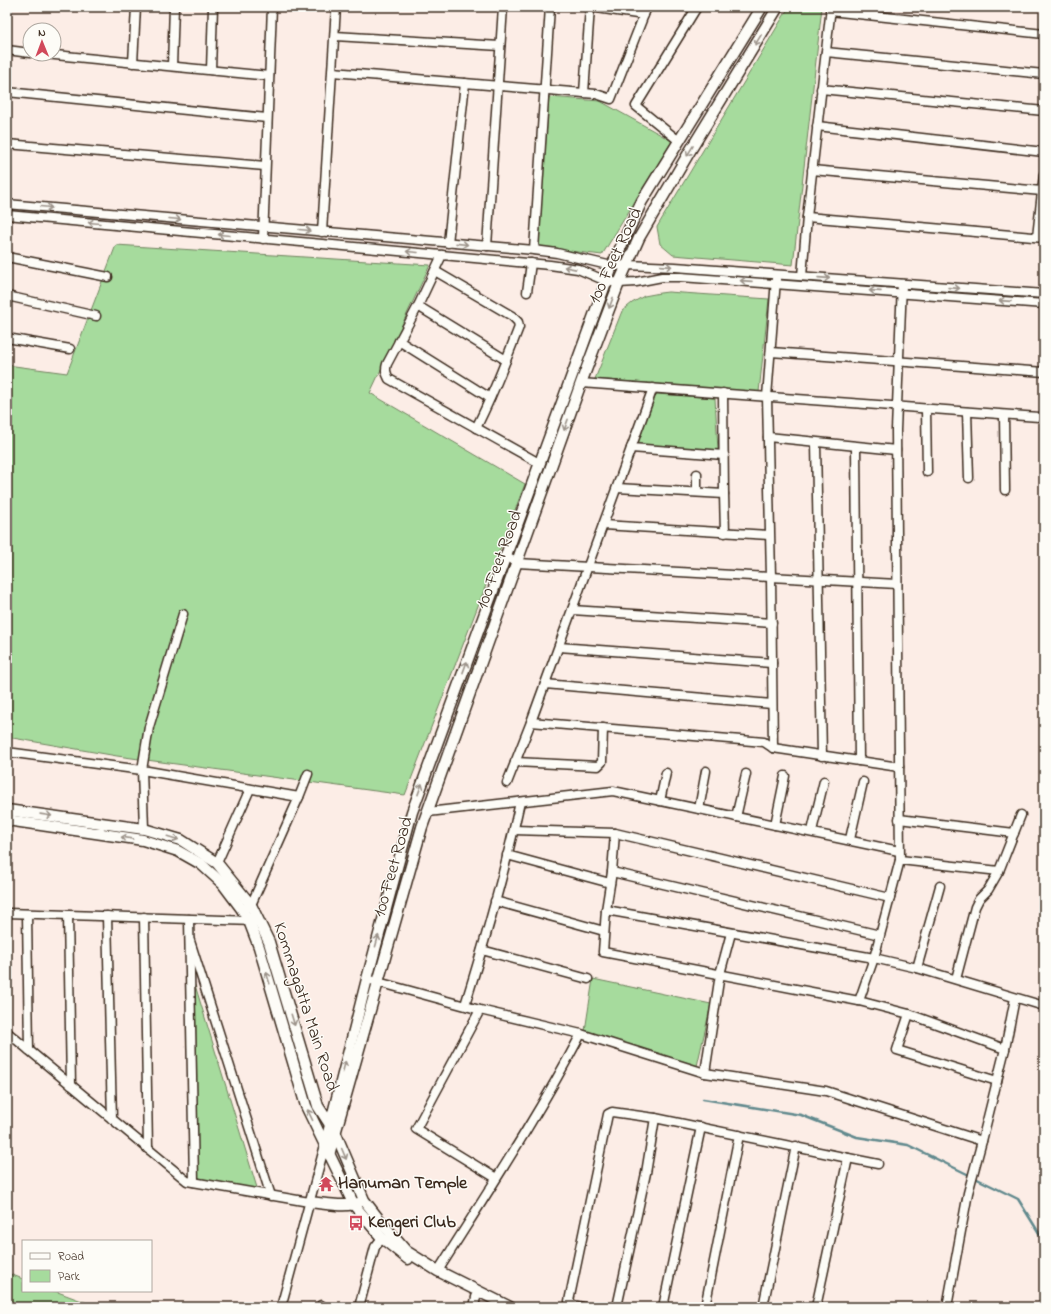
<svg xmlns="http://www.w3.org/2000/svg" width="1051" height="1314" font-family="'Indie Flower',sans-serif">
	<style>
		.green { fill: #a6db9d; stroke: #70825e }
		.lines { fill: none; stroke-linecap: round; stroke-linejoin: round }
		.stream { stroke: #61898d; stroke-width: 2.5 }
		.minor-casing { stroke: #3b2a1e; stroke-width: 11 }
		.major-casing { stroke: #3b2a1e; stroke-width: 13 }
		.minor { stroke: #fdfcf7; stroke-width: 8 }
		.major { stroke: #fdfcf7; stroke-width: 10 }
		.oneway { stroke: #9c938a }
		.labels { text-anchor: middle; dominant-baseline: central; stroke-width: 3; stroke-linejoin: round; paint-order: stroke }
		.street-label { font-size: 18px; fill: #3b2a1e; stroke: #fdfcf7 }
		.poi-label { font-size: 18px; font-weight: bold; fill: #3b2a1e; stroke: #fdfcf7; text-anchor: start }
	</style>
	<rect width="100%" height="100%" fill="#fcede6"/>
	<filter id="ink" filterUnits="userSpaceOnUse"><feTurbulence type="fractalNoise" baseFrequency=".025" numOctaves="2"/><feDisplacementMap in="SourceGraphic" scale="8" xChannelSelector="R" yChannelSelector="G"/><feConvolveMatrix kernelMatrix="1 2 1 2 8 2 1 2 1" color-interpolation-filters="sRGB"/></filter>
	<g filter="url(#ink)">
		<g class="green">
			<path d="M789,7H822L793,265L673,255L660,244L657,227Z"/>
			<path d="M549,97L600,101L672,141L602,255L538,247Z"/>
			<path d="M116,245L430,265L370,393L525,484L405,795L117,756L7,737V365L67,373Z"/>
			<path d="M668,292L769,299L759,392L595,379L622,311L632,303L644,296L660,293Z"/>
			<path d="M656,394L715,398L718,451L636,445Z"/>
			<path d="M593,979L711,1004L697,1066L585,1031Z"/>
			<path d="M195,985L258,1191L198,1178Z"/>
			<path d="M7,1273L23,1279V1291H55L98,1307H7Z"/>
		</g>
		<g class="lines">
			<path class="stream" d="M703,1099L801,1115L857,1137L908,1145L1018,1199L1044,1241"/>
			<g class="minor-casing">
				<g id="minor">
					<path d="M590,7L644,15"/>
					<path d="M830,11L1044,34"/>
					<path d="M335,36L500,46"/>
					<path d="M7,50L30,53"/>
					<path d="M826,52L1044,74"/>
					<path d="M45,54L269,76"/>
					<path d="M133,63L136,7"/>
					<path d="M172,66L174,7"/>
					<path d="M211,70L213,7"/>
					<path d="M333,72L596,94L611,99L647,7"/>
					<path d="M821,89L1044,111"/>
					<path d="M7,92L267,118"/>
					<path d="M584,93L590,7"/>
					<path d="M817,126L1044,152"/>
					<path d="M679,141L636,106L697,7"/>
					<path d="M7,144L265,166"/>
					<path d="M812,170L1042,191"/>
					<path d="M7,204L534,250L557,253L612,266L627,265L675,267L1044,294"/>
					<path d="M7,215L550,265L578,269L606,281L619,283L636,282L662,277H681L1044,304"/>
					<path d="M807,217L1044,238"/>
					<path d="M322,232L336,7"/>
					<path d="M1037,237L1044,174"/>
					<path d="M263,239L272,7"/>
					<path d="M448,243L465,83"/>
					<path d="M487,246L503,7"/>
					<path d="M534,250L550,7"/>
					<path d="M442,255L418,306L387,364C385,370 386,373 389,379L539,463"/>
					<path d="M7,257L108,277"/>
					<path d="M435,271L512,316L518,322L519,327C506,361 493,395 476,428"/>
					<path d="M802,276L807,217L831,7"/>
					<path d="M902,284L896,430L900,860L874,958L859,1001L909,1014L1005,1049L982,1141L968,1193L947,1307"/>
					<path d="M527,292L531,263"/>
					<path d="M7,296L96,316"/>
					<path d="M418,306L506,360"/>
					<path d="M7,338L70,349"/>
					<path d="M399,341L490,398"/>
					<path d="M771,352L1044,372"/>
					<path d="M581,383L1039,417"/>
					<path d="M926,409L927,472"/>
					<path d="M967,412L969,478"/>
					<path d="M1004,415L1005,490"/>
					<path d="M768,437L896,450"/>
					<path d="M816,443L822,756"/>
					<path d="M856,447L859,761"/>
					<path d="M631,448L724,455"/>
					<path d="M617,488L724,494L723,393"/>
					<path d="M697,492V474"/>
					<path d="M724,494L725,533"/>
					<path d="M603,525L769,535"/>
					<path d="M505,556L517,563L897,584"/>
					<path d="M572,610L772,623"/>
					<path d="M559,647L772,663"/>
					<path d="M545,684L772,704"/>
					<path d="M531,722L764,742L773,748L899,767"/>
					<path d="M773,748L771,577L767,397L776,279"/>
					<path d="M7,752L142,770L299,797L251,905L246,908"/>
					<path d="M515,762L598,766L602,762L603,728"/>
					<path d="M507,783L531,722L653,388"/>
					<path d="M299,797L308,774"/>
					<path d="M660,801L666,773"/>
					<path d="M699,809L706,771"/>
					<path d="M428,812L613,791L899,851"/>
					<path d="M736,817L746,774"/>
					<path d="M899,819L1014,833"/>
					<path d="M775,825L785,776"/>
					<path d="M144,829L142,770L149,727L183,614"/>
					<path d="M514,830L615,833L890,898"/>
					<path d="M812,831L824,781"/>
					<path d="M615,833L612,872L606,910L603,952L859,1001"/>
					<path d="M850,839L863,782"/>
					<path d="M507,855L610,883"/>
					<path d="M900,860L999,871L1021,815"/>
					<path d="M217,863L250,789"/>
					<path d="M612,872L880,935"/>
					<path d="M495,901L604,931"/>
					<path d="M606,910L874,958L917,968L1044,1006"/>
					<path d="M7,913L254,921"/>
					<path d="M27,914L29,1050"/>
					<path d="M68,915L71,1085"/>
					<path d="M107,916L112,1119"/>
					<path d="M144,917L148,1149"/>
					<path d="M189,919L194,1182"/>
					<path d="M190,941L271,1196"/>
					<path d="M482,950L588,979"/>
					<path d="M917,968L940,886"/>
					<path d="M367,979L480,1010L581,1034L705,1073L826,1091L982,1141"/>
					<path d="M956,979L975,907L979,899L988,890L999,871"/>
					<path d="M465,1005C486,938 505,870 520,802"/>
					<path d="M480,1010L416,1129L496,1178"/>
					<path d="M909,1014L897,1050L997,1081"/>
					<path d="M7,1032L187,1181L309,1202"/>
					<path d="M1005,1049L1015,998"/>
					<path d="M705,1073L720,974L731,933"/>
					<path d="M848,1158L878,1164"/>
					<path d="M438,1271C487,1193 538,1116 581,1034"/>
					<path d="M281,1307L325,1145"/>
					<path d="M321,1307V1305"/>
					<path d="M359,1307L375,1247L382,1238"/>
					<path d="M474,1307L476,1297"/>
					<path d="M583,1307L573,1305L569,1301L608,1114L612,1112L655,1118L848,1158L816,1307"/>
					<path d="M617,1307L646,1173L655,1118"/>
					<path d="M663,1307L701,1127"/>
					<path d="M705,1307L739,1135"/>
					<path d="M763,1307L796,1146"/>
				</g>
			</g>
			<g class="major-casing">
				<g id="major">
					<path d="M7,810L144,829L181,840L217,863L251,905L269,942L318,1106L336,1134L364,1200L381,1222L406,1251L438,1271L510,1307"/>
					<path d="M7,820L143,840L178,851L201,864L223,884L241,908L249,921L259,947L306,1106L354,1205L382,1238L408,1259"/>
					<path d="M325,1145L367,979L412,812L612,266L642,201L762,7"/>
					<path d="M329,1155L422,827L581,383L619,283L639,238L690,151L778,7"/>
					<path d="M309,1202C322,1203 346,1208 358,1203"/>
				</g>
			</g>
			<use href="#minor" class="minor"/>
			<use href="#major" class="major"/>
		</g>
		<defs><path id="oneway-shaft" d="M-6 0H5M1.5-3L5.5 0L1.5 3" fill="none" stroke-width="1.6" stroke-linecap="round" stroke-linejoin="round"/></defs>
		<g class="oneway">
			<use href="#oneway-shaft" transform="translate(758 40) rotate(122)"/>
			<use href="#oneway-shaft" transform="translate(690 151) rotate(121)"/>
			<use href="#oneway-shaft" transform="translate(46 207) rotate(5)"/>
			<use href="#oneway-shaft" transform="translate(175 219) rotate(5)"/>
			<use href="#oneway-shaft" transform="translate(94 223) rotate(-175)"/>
			<use href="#oneway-shaft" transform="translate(305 230) rotate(5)"/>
			<use href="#oneway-shaft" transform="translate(224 235) rotate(-175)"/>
			<use href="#oneway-shaft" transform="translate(462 244) rotate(6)"/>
			<use href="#oneway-shaft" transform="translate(412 252) rotate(-175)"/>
			<use href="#oneway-shaft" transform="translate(666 266) rotate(4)"/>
			<use href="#oneway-shaft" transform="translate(570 268) rotate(-169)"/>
			<use href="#oneway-shaft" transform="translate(824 278) rotate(4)"/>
			<use href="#oneway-shaft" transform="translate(746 281) rotate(-176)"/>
			<use href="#oneway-shaft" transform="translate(954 288) rotate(4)"/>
			<use href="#oneway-shaft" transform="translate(875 291) rotate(-176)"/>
			<use href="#oneway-shaft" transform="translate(1005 301) rotate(-176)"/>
			<use href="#oneway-shaft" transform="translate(611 303) rotate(111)"/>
			<use href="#oneway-shaft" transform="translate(566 425) rotate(110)"/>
			<use href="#oneway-shaft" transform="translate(465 667) rotate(-70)"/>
			<use href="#oneway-shaft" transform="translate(420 789) rotate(-70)"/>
			<use href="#oneway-shaft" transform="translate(46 815) rotate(8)"/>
			<use href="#oneway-shaft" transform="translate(127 838) rotate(-172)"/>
			<use href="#oneway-shaft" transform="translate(173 838) rotate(17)"/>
			<use href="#oneway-shaft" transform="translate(377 941) rotate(-75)"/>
			<use href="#oneway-shaft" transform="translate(268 978) rotate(-107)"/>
			<use href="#oneway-shaft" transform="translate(293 1020) rotate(73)"/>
			<use href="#oneway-shaft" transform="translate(344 1067) rotate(-76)"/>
			<use href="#oneway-shaft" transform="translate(310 1115) rotate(-116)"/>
			<use href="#oneway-shaft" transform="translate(344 1154) rotate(67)"/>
		</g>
	</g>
	<defs>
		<g id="temple-bare" transform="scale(1.2)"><path d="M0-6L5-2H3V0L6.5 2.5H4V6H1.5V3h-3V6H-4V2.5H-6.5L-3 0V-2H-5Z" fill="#d1495b" stroke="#fdfcf7" stroke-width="2.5" paint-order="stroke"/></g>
		<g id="bus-bare" transform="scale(1.2)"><path d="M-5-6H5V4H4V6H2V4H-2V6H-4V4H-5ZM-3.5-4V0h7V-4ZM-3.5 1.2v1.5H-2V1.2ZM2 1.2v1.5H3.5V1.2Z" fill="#d1495b" stroke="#fdfcf7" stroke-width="2.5" paint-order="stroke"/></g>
	</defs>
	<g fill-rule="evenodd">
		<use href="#temple-bare" x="326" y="1184"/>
		<use href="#bus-bare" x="356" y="1223"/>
	</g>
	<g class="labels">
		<g class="street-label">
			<text transform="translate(616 256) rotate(-65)">100 Feet Road</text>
			<text transform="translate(500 560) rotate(-70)">100 Feet Road</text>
			<text transform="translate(394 867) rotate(-74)">100 Feet Road</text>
			<text transform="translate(305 1007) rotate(72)">Kommagatta Main Road</text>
		</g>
		<g class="poi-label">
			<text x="338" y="1184">Hanuman Temple</text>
			<text x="368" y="1223">Kengeri Club</text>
		</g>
	</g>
	<rect width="1051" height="1314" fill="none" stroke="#fdfcf7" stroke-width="24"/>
	<rect x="12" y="12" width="1027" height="1290" fill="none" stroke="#3b2a1e" stroke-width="1.5" filter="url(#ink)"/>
	<rect x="22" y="1240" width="130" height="52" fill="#fdfcf7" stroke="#afa8a0"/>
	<rect x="30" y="1253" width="20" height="6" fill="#fdfcf7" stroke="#afa8a0"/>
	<text x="58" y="1260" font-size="12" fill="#3b2a1e">Road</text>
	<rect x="30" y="1270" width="20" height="12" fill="#a6db9d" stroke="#afa8a0"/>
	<text x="58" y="1280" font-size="12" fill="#3b2a1e">Park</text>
	<g transform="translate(42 42) rotate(359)"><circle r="19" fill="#fdfcf7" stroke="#afa8a0"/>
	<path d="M0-3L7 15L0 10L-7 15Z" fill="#d1495b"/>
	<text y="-6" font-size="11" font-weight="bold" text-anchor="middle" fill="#3b2a1e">N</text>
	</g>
</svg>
